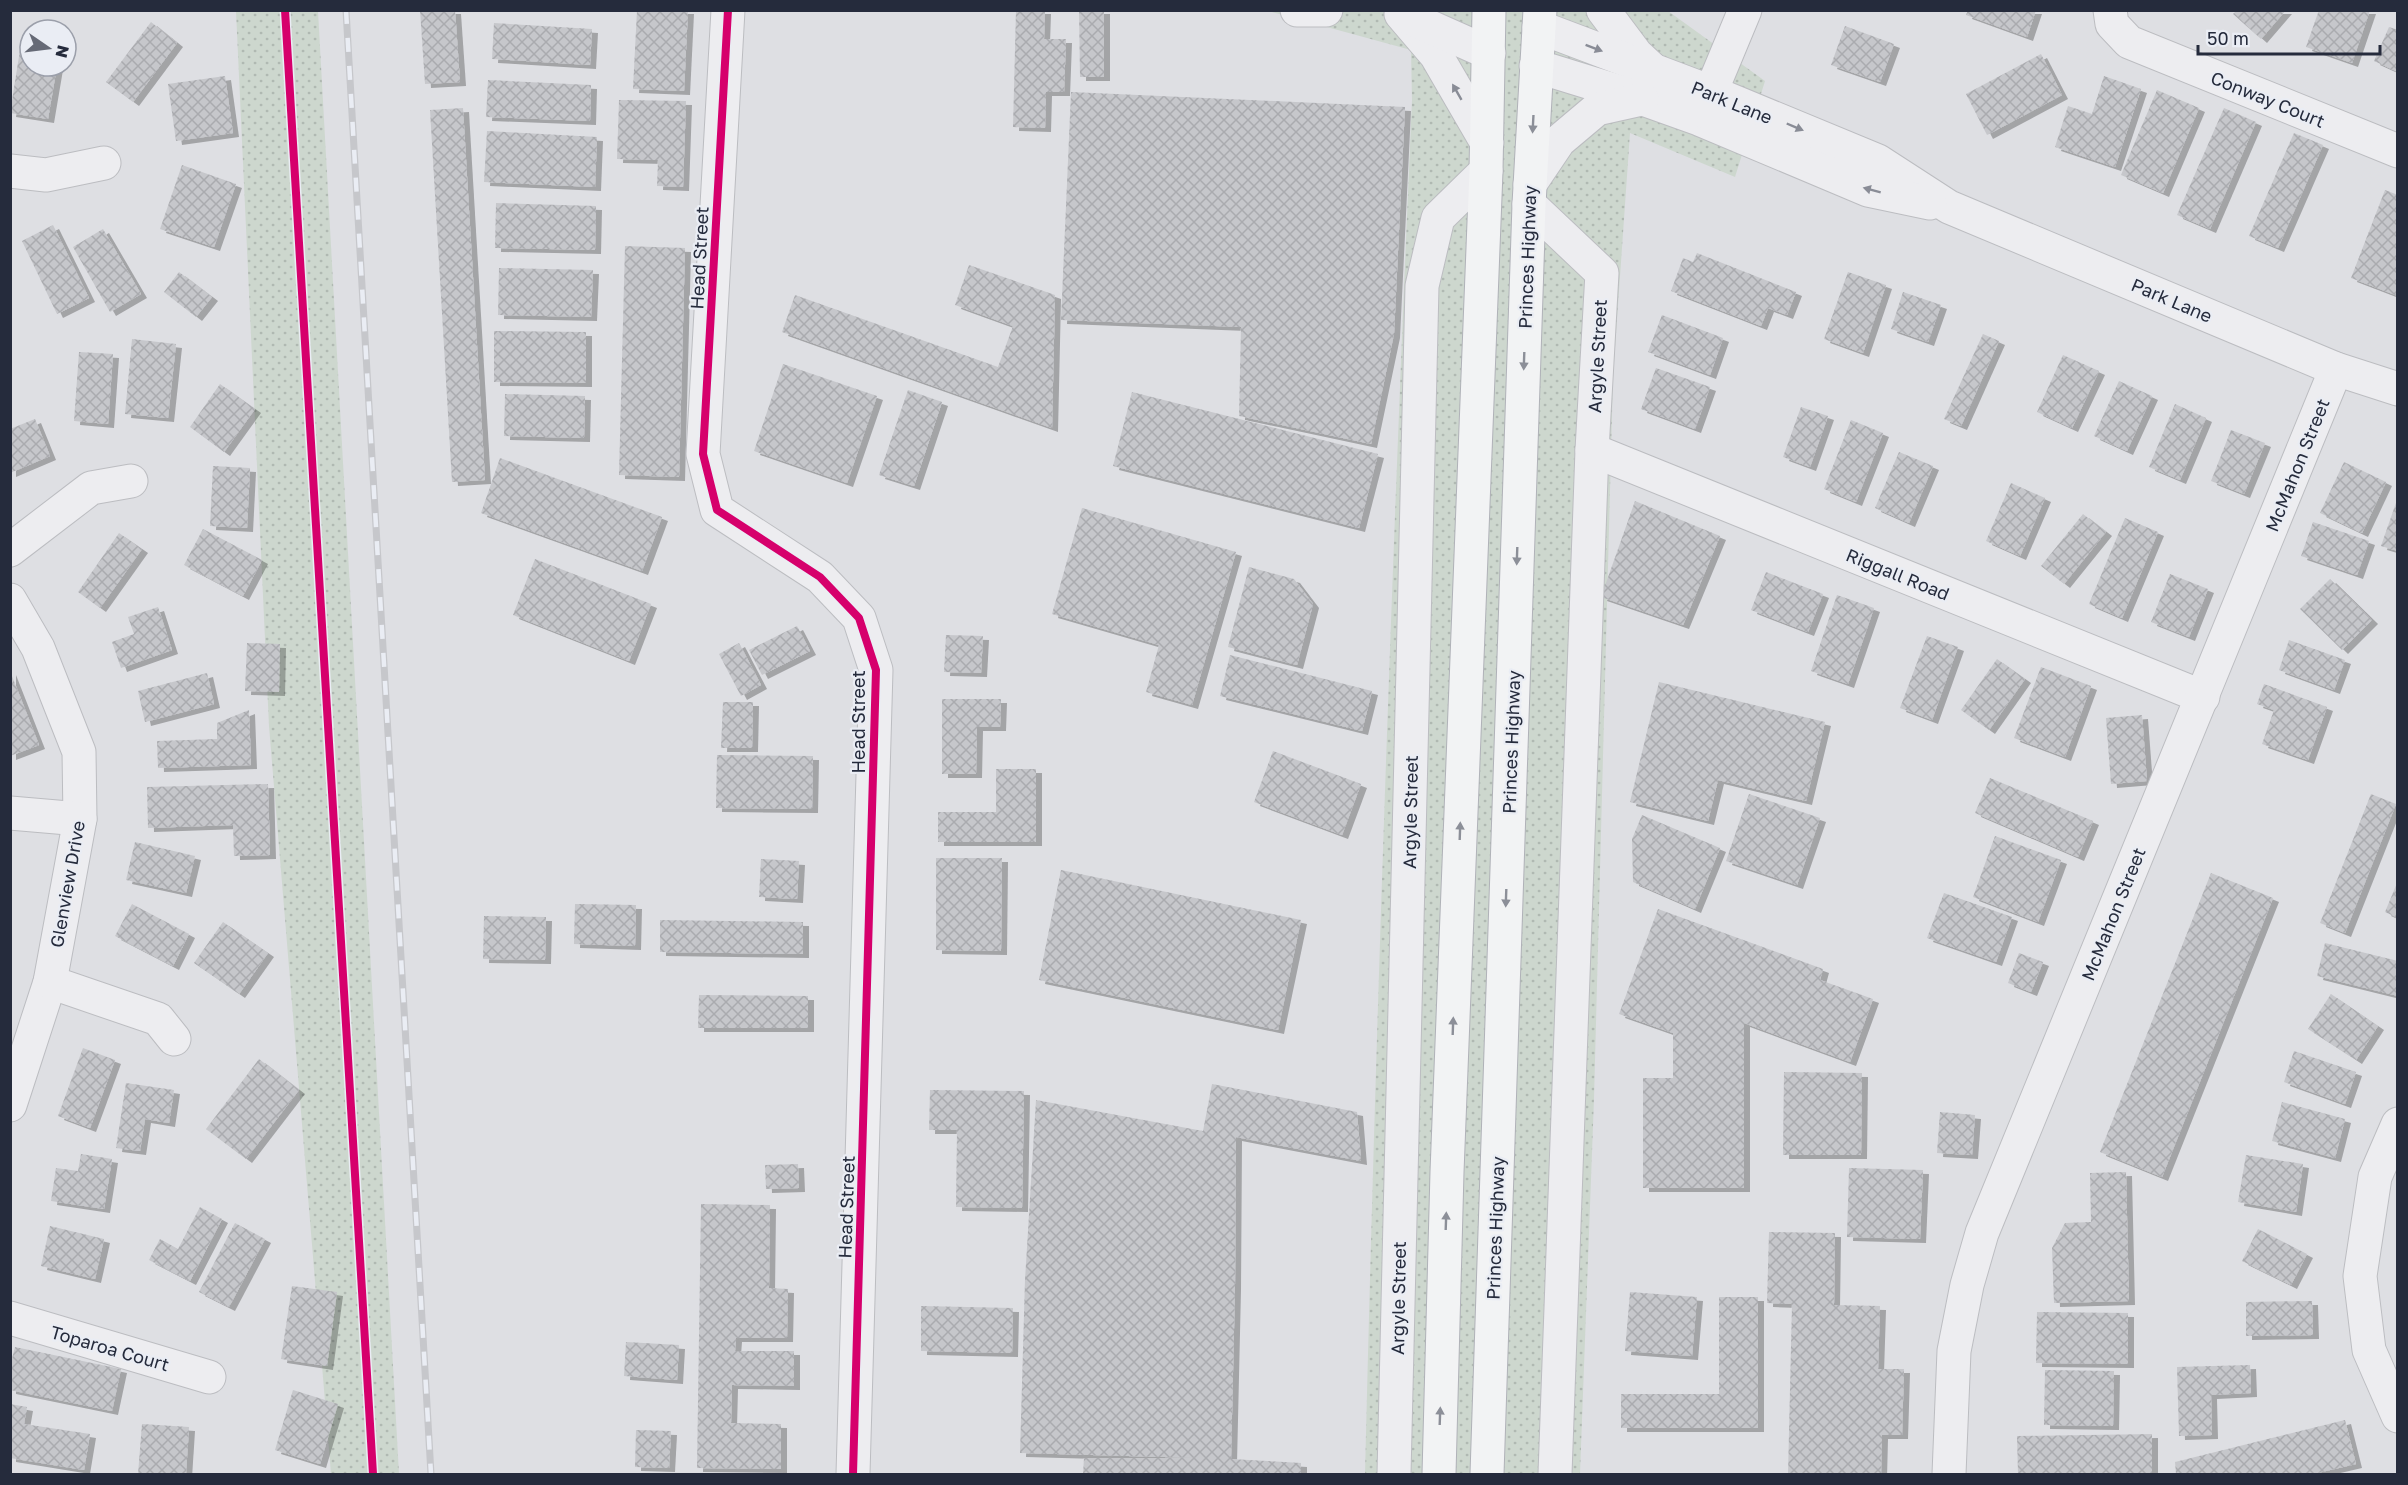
<svg xmlns="http://www.w3.org/2000/svg" width="2408" height="1485" font-family="'Golos Text',sans-serif">
	<style>
		.green { fill: url(#green-dots) }
		.building { fill: url(#building-cross-hatch); filter: url(#shadow) }
		.lines { fill: none; stroke-linecap: round; stroke-linejoin: round }
		.minor-casing { stroke: #bcbdc1; stroke-width: 35 }
		.highway-casing { stroke: #b0b2b8; stroke-width: 35 }
		.minor { stroke: #ededf0; stroke-width: 33 }
		.highway { stroke: #f2f3f4; stroke-width: 33 }
		.rail-casing { stroke: #c6c7cb; stroke-width: 7 }
		.rail { stroke: #eaedf4; stroke-width: 4.5; stroke-dasharray: 14; stroke-linecap: butt }
		.cycleway-casing { stroke: #eaedf4; stroke-width: 11 }
		.cycleway { stroke: #d6006c; stroke-width: 8 }
		.oneway { fill: #898c96 }
		.oneway2 { fill: #8c8f98 }
		.labels { text-anchor: middle; dominant-baseline: central; stroke-width: 4.5; stroke-linejoin: round; paint-order: stroke }
		.street-label { font-size: 18px; fill: #252b3c; stroke: #eaedf4 }
	</style>
	<defs>
		<pattern id="green-dots" width="8" height="8" patternUnits="userSpaceOnUse" patternTransform="scale(1.5)"><rect width="8" height="8" fill="#cdd7ce"/><path d="M2 2h.1M6 6h.1" fill="none" stroke="#b0b9b2" stroke-width="1.8" stroke-linecap="round"/></pattern>
		<pattern id="building-cross-hatch" width="8" height="8" patternUnits="userSpaceOnUse" patternTransform="scale(1.5)"><rect width="8" height="8" fill="#c6c7cb"/><path d="M0 0l8 8M0 8l8-8" fill="none" stroke="#aaabaf"/></pattern>
		<filter id="shadow"><feDropShadow dx="6" dy="4" stdDeviation="0" flood-color="#0004"/></filter>
	</defs>
	<rect width="100%" height="100%" fill="#dedfe3"/>
	<g class="green">
		<path d="M236,11H318L399,1474H331L269,726Z"/>
		<path d="M1268,11H1668L1765,81L1735,177L1630,133L1613,377L1594,1099L1580,1474H1365C1376,1016 1392,558 1412,100L1411,50Z"/>
	</g>
	<g class="building">
		<path d="M420,10H455L460,82L425,84Z"/>
		<path d="M637,10H688L684,91L633,89Z"/>
		<path d="M1016,10H1045L1044,39H1066L1064,92H1046L1045,128L1013,127Z"/>
		<path d="M1079,10H1104V77H1080Z"/>
		<path d="M1968,10H2036L2027,37L1966,15Z"/>
		<path d="M2237,10H2286L2261,39L2233,14Z"/>
		<path d="M2319,10H2370L2352,63L2306,47Z"/>
		<path d="M151,22L177,43L133,102L106,82Z"/>
		<path d="M494,23L592,29L590,65L492,59Z"/>
		<path d="M1845,26L1894,44L1880,82L1831,65Z"/>
		<path d="M2389,27L2398,30V72L2374,61Z"/>
		<path d="M20,50L30,51V66H57L48,119L10,113Z"/>
		<path d="M2041,54L2062,95L1987,135L1966,94Z"/>
		<path d="M225,76L233,133L176,141L168,84Z"/>
		<path d="M2104,76L2141,89L2115,167L2055,147L2068,106L2092,114Z"/>
		<path d="M488,80L591,85L590,121L486,117Z"/>
		<path d="M2157,90L2199,108L2163,193L2121,175Z"/>
		<path d="M1071,92L1405,107L1394,334L1371,444L1239,416L1241,327L1061,320Z"/>
		<path d="M619,100L686,101L683,187L657,186L658,160L617,159Z"/>
		<path d="M463,108L485,480L452,482L430,110Z"/>
		<path d="M2224,108L2256,122L2210,229L2177,215Z"/>
		<path d="M487,131L597,137L595,187L484,182Z"/>
		<path d="M2294,133L2323,145L2278,248L2249,236Z"/>
		<path d="M182,165L236,184L214,247L160,229Z"/>
		<path d="M2385,190L2398,195V296L2351,278Z"/>
		<path d="M496,203L596,206L595,250L495,248Z"/>
		<path d="M53,225L89,298L57,314L22,241Z"/>
		<path d="M103,229L141,294L110,312L73,247Z"/>
		<path d="M625,246L685,248L679,477L619,475Z"/>
		<path d="M1697,253L1796,292L1787,315L1768,308L1761,326L1671,291L1683,258L1693,262Z"/>
		<path d="M969,265L1055,295L1052,428L782,332L795,295L998,367L1013,326L955,305Z"/>
		<path d="M499,268L593,270L591,317L498,315Z"/>
		<path d="M179,272L212,297L196,317L164,292Z"/>
		<path d="M1848,272L1886,285L1863,353L1824,339Z"/>
		<path d="M1903,292L1941,305L1928,342L1891,329Z"/>
		<path d="M1662,315L1723,338L1710,375L1648,352Z"/>
		<path d="M494,331L586,332V383L494,382Z"/>
		<path d="M1983,334L1999,341L1961,426L1944,419Z"/>
		<path d="M132,339L176,344L168,418L125,414Z"/>
		<path d="M79,352L113,354L108,424L74,421Z"/>
		<path d="M2063,355L2099,371L2072,428L2037,412Z"/>
		<path d="M783,364L877,396L847,483L754,451Z"/>
		<path d="M1656,368L1710,387L1695,429L1641,409Z"/>
		<path d="M2119,381L2152,396L2127,451L2094,436Z"/>
		<path d="M220,384L255,409L224,452L190,427Z"/>
		<path d="M908,390L942,402L914,486L879,475Z"/>
		<path d="M1132,392L1378,454L1359,528L1113,466Z"/>
		<path d="M505,394L585,396L584,438L504,436Z"/>
		<path d="M2175,404L2206,418L2180,480L2149,467Z"/>
		<path d="M1801,407L1828,416L1810,467L1783,457Z"/>
		<path d="M35,419L50,456L10,473V429Z"/>
		<path d="M1851,420L1883,433L1856,502L1824,489Z"/>
		<path d="M2231,430L2265,443L2244,494L2211,481Z"/>
		<path d="M1899,452L1933,466L1909,523L1875,508Z"/>
		<path d="M500,458L662,517L642,571L481,513Z"/>
		<path d="M2344,462L2386,482L2362,533L2320,513Z"/>
		<path d="M213,466L250,468L247,528L210,526Z"/>
		<path d="M2011,483L2045,498L2020,556L1986,541Z"/>
		<path d="M2398,497V551L2381,546Z"/>
		<path d="M1635,501L1720,536L1683,625L1601,597Z"/>
		<path d="M1082,508L1236,552L1192,705L1146,692L1159,645L1052,614Z"/>
		<path d="M2083,514L2106,532L2064,584L2041,566Z"/>
		<path d="M2125,518L2158,532L2122,618L2089,604Z"/>
		<path d="M2313,522L2369,541L2357,575L2301,556Z"/>
		<path d="M203,529L262,560L243,596L184,565Z"/>
		<path d="M119,533L142,549L100,608L78,592Z"/>
		<path d="M535,559L651,604L629,661L513,615Z"/>
		<path d="M1249,567L1294,579L1313,604L1297,665L1228,647Z"/>
		<path d="M1766,572L1823,594L1808,632L1751,610Z"/>
		<path d="M2170,574L2208,589L2189,637L2151,622Z"/>
		<path d="M2330,579L2372,620L2342,650L2300,609Z"/>
		<path d="M1837,595L1874,608L1848,684L1811,671Z"/>
		<path d="M158,607L172,650L121,668L112,642L134,634L128,617Z"/>
		<path d="M797,626L810,651L762,675L749,650Z"/>
		<path d="M946,635L983,636L981,673L944,672Z"/>
		<path d="M1927,636L1958,647L1932,720L1900,708Z"/>
		<path d="M2289,640L2345,660L2334,690L2279,670Z"/>
		<path d="M247,643L280,644L279,692L245,691Z"/>
		<path d="M739,643L761,685L741,696L719,654Z"/>
		<path d="M1230,655L1372,691L1362,731L1220,696Z"/>
		<path d="M1997,659L2025,679L1989,730L1961,710Z"/>
		<path d="M2041,667L2091,686L2065,757L2014,738Z"/>
		<path d="M10,671L39,745L10,756Z"/>
		<path d="M207,673L214,704L145,722L138,691Z"/>
		<path d="M1659,682L1825,722L1806,801L1718,780L1708,821L1630,802Z"/>
		<path d="M2264,684L2327,707L2308,760L2262,744L2274,710L2257,704Z"/>
		<path d="M942,699H1001L1000,727H977L976,774H942Z"/>
		<path d="M723,702H753L752,748H721Z"/>
		<path d="M249,710L251,765L158,768L157,741L217,739V723Z"/>
		<path d="M2142,715L2147,781L2111,784L2106,718Z"/>
		<path d="M1273,751L1361,784L1342,835L1254,802Z"/>
		<path d="M717,755L813,756L812,809L716,808Z"/>
		<path d="M996,769H1036V842H938V812H996Z"/>
		<path d="M1990,778L2093,821L2078,857L1975,813Z"/>
		<path d="M268,784L270,855L234,856L233,825L148,828L147,787Z"/>
		<path d="M1749,794L1820,818L1797,885L1726,861Z"/>
		<path d="M2371,794L2396,804L2345,933L2320,923Z"/>
		<path d="M1642,815L1720,848L1695,909L1633,882L1632,839Z"/>
		<path d="M1995,836L2061,860L2038,922L1973,897Z"/>
		<path d="M135,842L195,856L186,893L126,880Z"/>
		<path d="M936,858H1002L1001,951L936,950Z"/>
		<path d="M761,859L799,861L797,899L759,897Z"/>
		<path d="M1061,870L1301,920L1278,1030L1039,980Z"/>
		<path d="M2211,873L2273,898L2162,1177L2100,1152Z"/>
		<path d="M2397,883H2398V918L2385,912Z"/>
		<path d="M1944,893L2012,917L1996,962L1927,938Z"/>
		<path d="M132,904L189,934L173,966L115,936Z"/>
		<path d="M575,904L636,905L635,946L574,944Z"/>
		<path d="M1658,909L1823,969L1820,980L1873,999L1850,1062L1744,1023V1188H1643V1078H1673V1033L1619,1014Z"/>
		<path d="M484,916L546,917L545,960L483,959Z"/>
		<path d="M660,920L803,922V954L660,952Z"/>
		<path d="M223,922L268,953L239,994L194,963Z"/>
		<path d="M2325,943L2398,961V996L2317,976Z"/>
		<path d="M2019,953L2043,962L2031,992L2008,983Z"/>
		<path d="M2331,994L2378,1026L2356,1060L2308,1029Z"/>
		<path d="M699,995L808,996V1028H698Z"/>
		<path d="M83,1048L115,1060L90,1128L58,1116Z"/>
		<path d="M2294,1051L2356,1072L2345,1104L2284,1082Z"/>
		<path d="M259,1059L299,1090L246,1159L206,1129Z"/>
		<path d="M1784,1072L1862,1073L1861,1155H1783Z"/>
		<path d="M126,1083L174,1090L169,1123L145,1119L140,1151L116,1148Z"/>
		<path d="M1212,1084L1357,1112L1361,1161L1236,1137L1235,1286L1231,1459L1301,1463V1474H1083L1084,1458H1200L1020,1453L1025,1280L1036,1100L1203,1131Z"/>
		<path d="M930,1090L1024,1091L1022,1208L956,1207L957,1130H929Z"/>
		<path d="M2282,1102L2345,1119L2335,1158L2272,1141Z"/>
		<path d="M1940,1112L1975,1115L1972,1155L1937,1153Z"/>
		<path d="M81,1154L112,1159L104,1209L51,1201L56,1168L78,1171Z"/>
		<path d="M2246,1155L2303,1164L2296,1212L2238,1202Z"/>
		<path d="M798,1164L799,1188L766,1189L765,1165Z"/>
		<path d="M1849,1168L1923,1170L1920,1239L1847,1237Z"/>
		<path d="M2126,1172L2129,1301L2054,1303L2052,1248L2065,1223L2091,1222L2090,1173Z"/>
		<path d="M701,1204L770,1205L769,1288L788,1289L787,1338H736L735,1351H794V1386L732,1385L731,1423L781,1424V1469L697,1468Z"/>
		<path d="M200,1207L222,1219L190,1281L149,1260L160,1239L178,1249Z"/>
		<path d="M235,1223L265,1239L229,1307L199,1292Z"/>
		<path d="M50,1226L104,1239L95,1279L41,1266Z"/>
		<path d="M2258,1229L2307,1254L2291,1285L2242,1261Z"/>
		<path d="M1769,1232L1835,1233L1834,1305L1880,1306L1878,1369H1904L1902,1435H1882L1881,1474H1788L1792,1304L1767,1303Z"/>
		<path d="M292,1286L337,1292L327,1366L281,1359Z"/>
		<path d="M1630,1292L1697,1297L1692,1356L1625,1351Z"/>
		<path d="M1719,1297H1758V1428H1621V1394H1719Z"/>
		<path d="M2312,1301L2313,1335L2246,1336V1302Z"/>
		<path d="M921,1306L1013,1308L1012,1353L921,1351Z"/>
		<path d="M2037,1312L2128,1313V1364L2036,1363Z"/>
		<path d="M626,1342L679,1345L677,1380L624,1376Z"/>
		<path d="M15,1347L121,1369L112,1411L10,1390V1366Z"/>
		<path d="M2250,1365L2251,1393L2211,1395L2212,1435L2179,1436L2177,1367Z"/>
		<path d="M2045,1370L2114,1371L2113,1426L2044,1425Z"/>
		<path d="M293,1390L338,1404L320,1464L275,1450Z"/>
		<path d="M10,1404L27,1407L24,1424L90,1434L84,1470L10,1458Z"/>
		<path d="M2345,1420L2356,1464L2313,1474H2176L2175,1462Z"/>
		<path d="M142,1424L189,1427L186,1474H138Z"/>
		<path d="M636,1430L671,1431L669,1468L635,1467Z"/>
		<path d="M2152,1434V1474H2018L2017,1436Z"/>
	</g>
	<g class="lines">
		<g class="minor-casing">
			<g id="minor">
				<path d="M728,10L703,454L717,510L820,577L859,618L876,670L853,1474"/>
				<path d="M1297,10H1326"/>
				<path d="M1603,10L1636,54L1650,67"/>
				<path d="M2110,10L2112,24L2129,42L2398,151"/>
				<path d="M1401,14L1436,55L1487,143"/>
				<path d="M1408,17L1489,53"/>
				<path d="M1539,27L1711,92L1878,161L1949,207L2336,369L2398,389"/>
				<path d="M1536,66L1643,99L1699,119L1868,190L1930,203"/>
				<path d="M1703,111L1745,10"/>
				<path d="M10,171L46,175L104,163"/>
				<path d="M1530,184L1559,141L1597,109L1642,99"/>
				<path d="M1529,204L1602,273L1592,450L1555,1474"/>
				<path d="M1592,450L2203,697"/>
				<path d="M10,550L91,488L131,481"/>
				<path d="M10,600L38,648L79,752L80,819L50,982L10,1105"/>
				<path d="M10,813L80,819"/>
				<path d="M50,982L158,1019L174,1039"/>
				<path d="M2398,1124L2375,1177L2360,1276L2369,1350L2398,1416"/>
				<path d="M10,1318L209,1377"/>
				<path d="M1394,1474L1422,286L1438,218L1486,171"/>
				<path d="M1949,1474L1954,1351L1967,1285L1982,1233L2336,369"/>
			</g>
		</g>
		<g class="highway-casing">
			<g id="highway">
				<path d="M1439,1474L1447,1172L1486,171L1489,10"/>
				<path d="M1487,1474L1529,204L1540,10"/>
			</g>
		</g>
		<use href="#minor" class="minor"/>
		<use href="#highway" class="highway"/>
		<g class="rail-casing">
			<path id="rail" d="M346,10L431,1474"/>
		</g>
		<use href="#rail" class="rail"/>
		<g class="cycleway-casing">
			<g id="cycleway">
				<path d="M285,10L373,1474"/>
				<path d="M728,10L703,454L717,510L820,577L859,618L876,670L853,1474"/>
			</g>
		</g>
		<use href="#cycleway" class="cycleway"/>
	</g>
	<defs><path id="oneway-solid" d="M-6-.8H1V-3.2L6.5 0L1 3.2V.8H-6Z" transform="scale(1.5)"/></defs>
	<g class="oneway">
		<use href="#oneway-solid" transform="translate(1594 48) rotate(21)"/>
		<use href="#oneway-solid" transform="translate(1457 92) rotate(-120)"/>
		<use href="#oneway-solid" transform="translate(1795 127) rotate(23)"/>
		<use href="#oneway-solid" transform="translate(1872 190) rotate(-165)"/>
	</g>
	<g class="oneway2">
		<use href="#oneway-solid" transform="translate(1533 124) rotate(93)"/>
		<use href="#oneway-solid" transform="translate(1524 361) rotate(92)"/>
		<use href="#oneway-solid" transform="translate(1517 556) rotate(92)"/>
		<use href="#oneway-solid" transform="translate(1460 831) rotate(-88)"/>
		<use href="#oneway-solid" transform="translate(1506 898) rotate(92)"/>
		<use href="#oneway-solid" transform="translate(1453 1026) rotate(-88)"/>
		<use href="#oneway-solid" transform="translate(1446 1221) rotate(-88)"/>
		<use href="#oneway-solid" transform="translate(1440 1416) rotate(-88)"/>
	</g>
	<g class="labels">
		<g class="street-label">
			<text transform="translate(2268 99) rotate(22)">Conway Court</text>
			<text transform="translate(1732 102) rotate(22)">Park Lane</text>
			<text transform="translate(1527 257) rotate(-88)">Princes Highway</text>
			<text transform="translate(699 258) rotate(-87)">Head Street</text>
			<text transform="translate(2172 300) rotate(23)">Park Lane</text>
			<text transform="translate(1597 356) rotate(-87)">Argyle Street</text>
			<text transform="translate(2297 465) rotate(-68)">McMahon Street</text>
			<text transform="translate(1898 574) rotate(22)">Riggall Road</text>
			<text transform="translate(858 722) rotate(-90)">Head Street</text>
			<text transform="translate(1511 742) rotate(-88)">Princes Highway</text>
			<text transform="translate(1410 812) rotate(-89)">Argyle Street</text>
			<text transform="translate(67 884) rotate(-80)">Glenview Drive</text>
			<text transform="translate(2113 914) rotate(-68)">McMahon Street</text>
			<text transform="translate(846 1207) rotate(-88)">Head Street</text>
			<text transform="translate(1495 1228) rotate(-88)">Princes Highway</text>
			<text transform="translate(1398 1298) rotate(-89)">Argyle Street</text>
			<text transform="translate(110 1348) rotate(16)">Toparoa Court</text>
		</g>
	</g>
	<rect width="2408" height="1485" fill="none" stroke="#252b3c" stroke-width="24"/>
	<g transform="translate(48 48) rotate(104)"><circle r="28" fill="#eaedf4" stroke="#9b9faa" stroke-width="1.5"/>
	<path d="M0-4.5L10 22L0 15L-10 22Z" fill="#666a76"/>
	<text y="-9" font-size="16" font-weight="bold" text-anchor="middle" fill="#252b3c">N</text>
	</g>
	<path d="M2198 45v9h182v-9" fill="none" stroke="#252b3c" stroke-width="3"/>
	<text x="2207" y="45" font-size="18" fill="#252b3c" stroke="#eaedf4" stroke-width="4.5" paint-order="stroke">50 m</text>
</svg>
